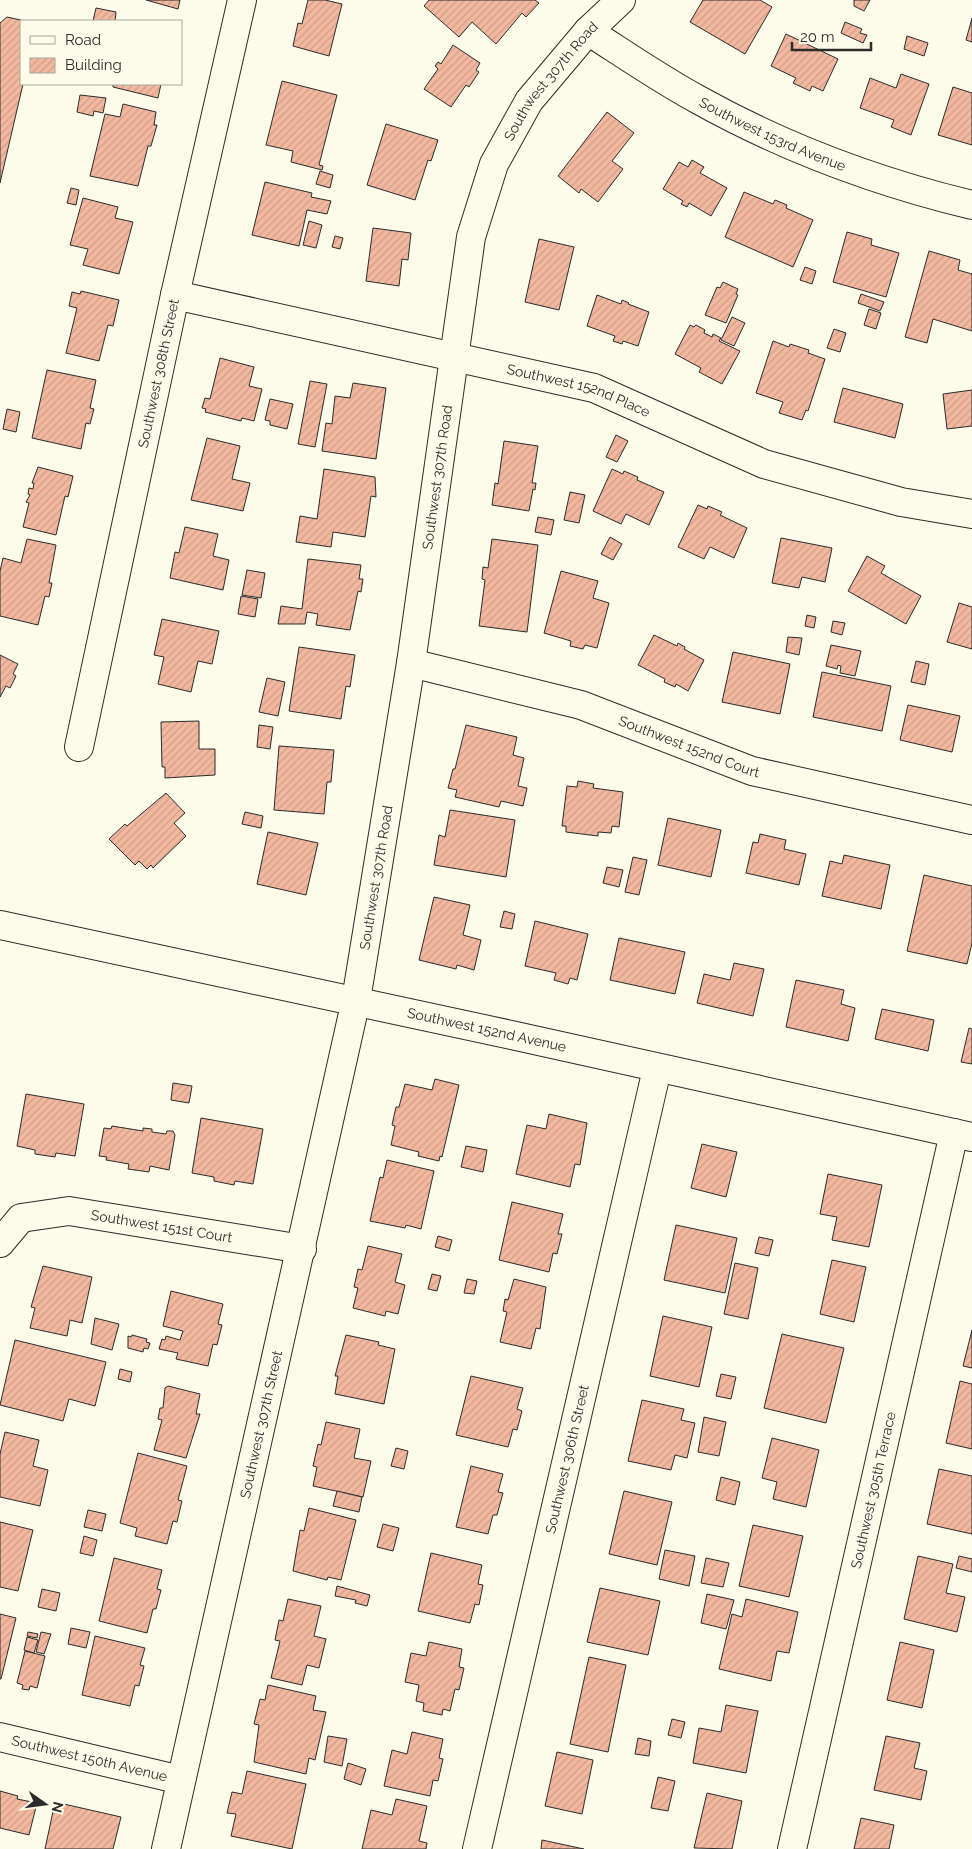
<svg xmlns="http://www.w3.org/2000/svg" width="972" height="1849" font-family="Raleway,sans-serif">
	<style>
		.building { fill: url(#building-hatch); stroke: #2b2b2b }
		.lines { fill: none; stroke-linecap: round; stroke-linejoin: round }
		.minor-casing { stroke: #2b2b2b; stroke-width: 30 }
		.minor { stroke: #fdfbea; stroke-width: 28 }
		.labels { text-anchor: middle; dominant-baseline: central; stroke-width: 4; stroke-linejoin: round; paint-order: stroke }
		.street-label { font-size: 14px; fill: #2b2b2b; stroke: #fdfbea }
	</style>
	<defs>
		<pattern id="building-hatch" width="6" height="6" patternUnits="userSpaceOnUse" patternTransform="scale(1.25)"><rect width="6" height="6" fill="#f2b8a0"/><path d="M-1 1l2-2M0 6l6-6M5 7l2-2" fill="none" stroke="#d09e8a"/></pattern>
	</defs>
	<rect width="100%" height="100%" fill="#fdfbea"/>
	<g class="building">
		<path d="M146,0H180L178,9Z"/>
		<path d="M308,0H325L342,4L329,56L293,46L298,23L302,24Z"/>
		<path d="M429,0H535L539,3L526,17L522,13L496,44L472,22L459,37L424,6Z"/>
		<path d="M703,0H760L772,7L745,54L690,22Z"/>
		<path d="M870,0L864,11L854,6V0Z"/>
		<path d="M96,8L116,12L115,21H93Z"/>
		<path d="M7,17L25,21H21V84H23L0,183V23Z"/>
		<path d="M972,18V42L966,40Z"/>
		<path d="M845,22L862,29L860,33L867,35L863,43L841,33Z"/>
		<path d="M786,34L838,59L823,91L812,86L810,91L793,83L796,78L771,66Z"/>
		<path d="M907,36L928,43L924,56L904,49Z"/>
		<path d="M453,45L480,63L476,70L479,72L469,87L466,85L451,107L424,89L438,69L435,66L438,62L441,64Z"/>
		<path d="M901,74L929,84L911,135L891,127L894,120L860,108L870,78L896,88Z"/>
		<path d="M282,81L337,95L319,165L323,166L322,170L291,162L293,151L266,145Z"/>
		<path d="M113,84H161L158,98L113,87Z"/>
		<path d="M953,87L972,93V145L938,135Z"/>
		<path d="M80,95L106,98L103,113L94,111L93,116L77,112Z"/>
		<path d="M123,104L156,112L154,125H157L151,146H148L138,186L90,176L105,114L120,117Z"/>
		<path d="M607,112L634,133L612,161L623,169L598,202L581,189L579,193L558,176Z"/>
		<path d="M386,124L438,140L431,161L428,160L415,200L367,185Z"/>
		<path d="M692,160L704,167L700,173L727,188L711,216L689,203L687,207L681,204L683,201L663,189L679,162L688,167Z"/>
		<path d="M320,171L333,175L330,188L316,184Z"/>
		<path d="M265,182L312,193L311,197L331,201L327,214L307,210L299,246L252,235Z"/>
		<path d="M71,188L79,190L76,205L67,203Z"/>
		<path d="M744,192L773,204L775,200L787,205L786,208L813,220L793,267L725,237Z"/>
		<path d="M83,198L118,207L115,218L133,222L119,274L83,265L88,249L70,245Z"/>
		<path d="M309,221L322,225L316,248L303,245Z"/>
		<path d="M373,228L411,233L408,260L402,259L399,286L366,281Z"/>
		<path d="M847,232L872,239L871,245L899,253L886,297L833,282Z"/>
		<path d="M335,236L343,238L340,249L332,247Z"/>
		<path d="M539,239L574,247L559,310L525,302Z"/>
		<path d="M929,251L960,260L958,270L972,274V331L933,319L927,343L905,337Z"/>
		<path d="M805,267L816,271L812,284L800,280Z"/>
		<path d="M723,282L738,289L736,294L738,295L726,323L705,315L717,287L720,288Z"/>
		<path d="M81,291L119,300L113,326L108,325L99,361L66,353L77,308L69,306L72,292L80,294Z"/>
		<path d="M861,294L884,302L880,311L858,303Z"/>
		<path d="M597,295L621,304L622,300L629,303L628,304L649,312L638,346L623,341L622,344L613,341L615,336L587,326Z"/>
		<path d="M869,309L881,313L876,329L864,325Z"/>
		<path d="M732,317L745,323L734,346L721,340Z"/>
		<path d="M690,325L694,327L696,325L705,330L704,333L712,337L713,334L721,338L719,341L740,351L722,384L699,372L701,368L675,354Z"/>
		<path d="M834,329L846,333L840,352L827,348Z"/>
		<path d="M773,341L789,347L790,344L809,350L808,353L825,359L808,411L806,410L802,420L779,413L783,402L756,393Z"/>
		<path d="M220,358L254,367L249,386L262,389L254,421L242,418L241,421L205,412L206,409L202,408L205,398L210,399Z"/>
		<path d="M47,370L96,380L90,408L94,409L90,424L86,423L81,449L32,438Z"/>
		<path d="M310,381L327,384L315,447L298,444Z"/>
		<path d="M353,383L386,388L376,459L322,451L326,423L332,424L335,396L350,398Z"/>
		<path d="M843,388L903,404L895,438L834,422Z"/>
		<path d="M972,390V426L947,429L943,394Z"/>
		<path d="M270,399L293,404L287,429L270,425V421L265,420Z"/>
		<path d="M7,409L20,412L16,432L3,429Z"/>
		<path d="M616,435L628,441L617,462L606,457Z"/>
		<path d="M207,438L240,446L232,479L250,483L243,511L191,500Z"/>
		<path d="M504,441L538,446L532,483H536L535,490L533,489L529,511L492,505L495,483L498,484Z"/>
		<path d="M38,467L73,476L68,497L65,496L56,535L23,527L29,503L26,502L30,495L28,494L29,488L33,489L34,483H32Z"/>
		<path d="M324,469L375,477L376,497L371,496L365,537L333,532L331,547L296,542L300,516L317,519Z"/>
		<path d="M612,469L623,474L624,471L638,477L637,480L664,492L649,525L626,514L621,524L593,511Z"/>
		<path d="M570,492L585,495L579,523L564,520Z"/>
		<path d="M698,505L707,509L708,506L722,512L720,515L747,528L734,558L710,547L704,559L678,547Z"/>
		<path d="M538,517L554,520L551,535L535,532Z"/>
		<path d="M185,527L218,534L213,556L229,560L223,590L170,578L175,552L179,553Z"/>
		<path d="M610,537L622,544L613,560L601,554Z"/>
		<path d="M781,538L832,548L825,582L802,577L799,588L772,583Z"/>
		<path d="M27,539L56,545L49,583H52L49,597L45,596L38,625L0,616V571L3,558L21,563Z"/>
		<path d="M492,539L538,545L527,632L479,626L485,580L482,579L483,567L488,568Z"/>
		<path d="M867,556L885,566L881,573L921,596L906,624L848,591Z"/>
		<path d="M308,559L361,565L359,579H363L361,592L358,591L350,630L316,625L318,614L307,612L305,624H278L281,606L302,609Z"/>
		<path d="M247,570L265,573L261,598L242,595Z"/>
		<path d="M561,571L598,581L593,598L609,603L597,648L585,645L583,649L570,646L571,641L544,633Z"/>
		<path d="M241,596L258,599L255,617L238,614Z"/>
		<path d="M959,603L972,607V649L947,642Z"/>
		<path d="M807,615L816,617L814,628L805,626Z"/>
		<path d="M162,619L219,631L212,664L198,661L191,692L158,684L164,657L154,655Z"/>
		<path d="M833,621L845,623L842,635L831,632Z"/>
		<path d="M654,635L677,646L678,643L685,647L684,649L704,660L688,691L676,684L675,687L664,682L665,679L638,665Z"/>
		<path d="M788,637L802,638L799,655L786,652Z"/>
		<path d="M831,645L861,651L855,676L840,673L841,666L838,665L837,669L826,666Z"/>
		<path d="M299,647L355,655L350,687L346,686L341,719L289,711Z"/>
		<path d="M733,652L790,664L780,714L722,702Z"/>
		<path d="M0,655L18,664L13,674L16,676L10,688L6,686L0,697Z"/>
		<path d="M916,661L929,664L925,685L911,682Z"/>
		<path d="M822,672L891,686L882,731L813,717Z"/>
		<path d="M267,678L285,682L278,716L259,712Z"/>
		<path d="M908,705L960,716L952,752L900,740Z"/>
		<path d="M199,721V749H215V775L165,778V767H162L161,722Z"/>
		<path d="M259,725L273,727L270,749L257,747Z"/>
		<path d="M466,725L517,737L513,755L524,758L518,786L527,788L523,806L501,801L499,807L455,797L457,790L448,788L453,769H455Z"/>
		<path d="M279,746L334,750L331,782H327L324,814L274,810Z"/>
		<path d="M578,781L594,784L593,788L623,792L619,827L612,826L611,833L598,832V836L566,832V826H562L567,786L577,787Z"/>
		<path d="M166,793L185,813L174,823L186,836L153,868L151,865L147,869L139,861L135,865L109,839L125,824L127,826Z"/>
		<path d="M450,810L515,820L506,877L434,865L439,835L445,837Z"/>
		<path d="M245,812L263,816L261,828L242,824Z"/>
		<path d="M668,818L721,830L711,877L658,865Z"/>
		<path d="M268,832L318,843L306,895L257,884Z"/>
		<path d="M760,834L786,840L784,849L806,854L799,885L746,873L753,842L758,843Z"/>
		<path d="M844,855L890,865L881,909L822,896L830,861L842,864Z"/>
		<path d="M633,857L647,860L639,895L625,892Z"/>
		<path d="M607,867L623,870L619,887L603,883Z"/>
		<path d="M924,875L972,886V943L967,964L907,951Z"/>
		<path d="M434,897L470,905L463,935L481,940L474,970L457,965L456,969L419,960Z"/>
		<path d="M504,911L515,914L512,929L500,927Z"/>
		<path d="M535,921L588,934L577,980L570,978L568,984L554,980L556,973L525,966Z"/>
		<path d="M619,938L685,952L675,994L610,980Z"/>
		<path d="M734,963L764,969L753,1016L697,1003L704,974L730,980Z"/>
		<path d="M796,980L844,990L841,1004L855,1008L848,1041L786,1027Z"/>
		<path d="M882,1009L934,1020L928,1051L875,1039Z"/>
		<path d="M969,1028L972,1029V1064L961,1062Z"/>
		<path d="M435,1079L459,1085L442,1157L440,1156L439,1161L418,1156L419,1152L391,1145L395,1126L392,1125L396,1107H399L405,1084L432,1090Z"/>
		<path d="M173,1083L192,1086L189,1103L171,1100Z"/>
		<path d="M26,1094L84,1104L75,1156L56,1153L55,1157L35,1154V1150L17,1146Z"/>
		<path d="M549,1114L587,1123L580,1165L575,1164L570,1187L516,1174L527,1125L546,1129Z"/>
		<path d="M201,1118L263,1129L253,1184L235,1181L234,1185L214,1181V1177L192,1173Z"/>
		<path d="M112,1126L143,1131V1128L152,1129V1132L166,1134L167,1131H173L175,1135L169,1170L150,1166L149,1172L128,1169L129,1164L106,1160L107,1157L99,1156L104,1128L111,1129Z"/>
		<path d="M702,1144L737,1152L726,1197L691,1188Z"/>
		<path d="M466,1146L487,1150L483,1172L461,1167Z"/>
		<path d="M387,1160L434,1171L421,1229L406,1225L405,1228L370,1221L380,1177L383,1178Z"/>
		<path d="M828,1174L882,1185L869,1247L832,1240L837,1217L820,1214Z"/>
		<path d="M512,1202L563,1214L558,1234H562L557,1254L553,1253L549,1272L499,1260Z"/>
		<path d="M676,1225L737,1238L725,1293L664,1280Z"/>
		<path d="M438,1236L452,1240L449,1251L435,1247Z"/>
		<path d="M759,1237L773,1240L769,1256L755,1253Z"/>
		<path d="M368,1246L402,1254L395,1282L405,1285L398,1314L386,1311L385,1316L353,1308L358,1288L354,1287L358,1269L362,1270Z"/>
		<path d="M832,1260L866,1267L854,1322L820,1314Z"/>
		<path d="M735,1263L758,1268L748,1319L724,1314Z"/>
		<path d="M43,1266L92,1277L82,1323L70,1320L67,1336L30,1328L35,1308L31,1307Z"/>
		<path d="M432,1274L441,1276L437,1291L428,1289Z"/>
		<path d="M467,1279L477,1281L474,1294L464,1293Z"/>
		<path d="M514,1279L546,1287L540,1329L536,1328L531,1349L500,1342L507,1312L503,1311L505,1299L508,1300Z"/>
		<path d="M171,1291L223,1304L218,1324L222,1325L217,1345L213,1344L208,1366L176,1359L178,1353L159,1349L162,1339L165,1340L166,1336L180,1340L183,1331L163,1326Z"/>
		<path d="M663,1316L712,1327L699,1387L650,1376Z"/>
		<path d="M95,1318L119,1324L112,1350L91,1344Z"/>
		<path d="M972,1330V1368L963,1366Z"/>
		<path d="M782,1334L844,1348L826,1423L764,1408Z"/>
		<path d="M132,1335L147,1339L146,1342L150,1343L148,1349L144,1348L143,1352L128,1348V1336L131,1337Z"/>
		<path d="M346,1335L379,1342L378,1345L395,1349L384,1404L335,1394L338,1376H335Z"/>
		<path d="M15,1340L106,1362L95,1406L69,1399L63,1421L0,1405Z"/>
		<path d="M120,1369L132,1372L130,1382L118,1379Z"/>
		<path d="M721,1374L736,1377L731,1399L716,1396Z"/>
		<path d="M471,1376L523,1388L517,1409L522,1411L517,1430L513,1429L508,1447L456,1435Z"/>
		<path d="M960,1381L972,1384V1449L946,1443Z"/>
		<path d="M168,1386L200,1394L196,1414H200L186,1458L154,1450L162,1420L158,1419L160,1408H163L165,1388Z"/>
		<path d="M642,1400L684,1409L681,1420L695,1423L687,1458L675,1455L671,1470L628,1461Z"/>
		<path d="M704,1417L726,1422L719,1456L698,1452Z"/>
		<path d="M326,1422L360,1429L354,1458L371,1461L363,1497L313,1486L317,1467L313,1466L318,1444L321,1445Z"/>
		<path d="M5,1432L39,1440L33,1466L48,1470L40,1506L0,1497V1454Z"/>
		<path d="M772,1438L819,1450L806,1507L773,1499L777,1482L762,1478Z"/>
		<path d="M396,1448L408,1451L404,1469L391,1466Z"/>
		<path d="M138,1453L187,1466L178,1500L182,1501L177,1522L173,1521L167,1544L135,1536L137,1528L120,1523Z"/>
		<path d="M471,1466L503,1474L498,1492L503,1493L497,1515H493L488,1534L456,1527Z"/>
		<path d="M939,1469L972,1476V1534L927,1524Z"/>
		<path d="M721,1477L740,1482L735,1505L716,1500Z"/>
		<path d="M337,1491L362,1497L359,1512L333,1506Z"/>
		<path d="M624,1491L672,1502L657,1565L609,1554Z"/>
		<path d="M309,1508L356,1520L341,1580L328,1577L327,1580L293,1571L300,1530L304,1531Z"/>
		<path d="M88,1510L106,1514L102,1531L84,1527Z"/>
		<path d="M0,1522L33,1530L18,1591L0,1587Z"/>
		<path d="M383,1524L399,1528L393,1551L377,1547Z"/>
		<path d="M753,1525L803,1536L789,1597L739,1586Z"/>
		<path d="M84,1536L97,1540L93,1556L80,1553Z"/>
		<path d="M665,1550L695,1556L689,1586L659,1579Z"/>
		<path d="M431,1553L482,1565L478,1584L483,1585L479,1605L475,1604L470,1623L418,1611Z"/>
		<path d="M918,1556L953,1564L946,1593L965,1597L957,1632L904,1619Z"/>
		<path d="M959,1556L972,1559V1572L956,1568Z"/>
		<path d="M114,1558L162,1570L157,1589L161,1590L156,1609H153L147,1633L99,1621Z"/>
		<path d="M706,1558L729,1563L723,1587L701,1583Z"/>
		<path d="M337,1586L370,1595L367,1606L355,1603L356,1600L335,1596Z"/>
		<path d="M600,1588L660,1601L648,1655L587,1642Z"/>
		<path d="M42,1589L60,1593L56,1611L38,1607Z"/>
		<path d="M707,1594L734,1600L726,1629L701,1623Z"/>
		<path d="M288,1599L321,1606L314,1636L326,1639L319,1668L307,1665L302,1685L271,1678L280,1641L275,1640L279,1620L283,1621Z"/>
		<path d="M746,1599L798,1612L789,1653L777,1651L771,1681L719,1669L732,1614L742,1617Z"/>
		<path d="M0,1614L16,1618L1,1679H0Z"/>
		<path d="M71,1628L90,1632L86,1648L68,1644Z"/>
		<path d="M28,1632L38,1634L37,1638L27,1636Z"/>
		<path d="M41,1632L51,1634L44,1654L36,1652Z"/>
		<path d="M95,1636L145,1648L140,1665L144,1666L139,1686L135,1685L130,1706L82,1695Z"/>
		<path d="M27,1637L38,1640L34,1653L24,1650Z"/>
		<path d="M429,1642L462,1649L459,1667L464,1668L459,1690L455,1689L450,1711L443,1709L442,1715L423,1711L424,1703L416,1701L419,1685L405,1682L411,1653L426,1656Z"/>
		<path d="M900,1642L934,1650L922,1708L887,1700Z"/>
		<path d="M25,1651L45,1656L37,1688L30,1686L29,1690L22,1689L23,1685L17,1683Z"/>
		<path d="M589,1657L626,1665L608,1752L570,1744Z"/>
		<path d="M268,1685L316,1696L313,1710L326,1712L315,1760L309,1758L306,1774L254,1762L259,1725L254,1724L260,1699L265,1700Z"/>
		<path d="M726,1705L758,1711L746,1773L693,1763L699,1728L721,1732Z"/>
		<path d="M672,1719L685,1722L681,1738L668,1735Z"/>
		<path d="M412,1732L443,1739L439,1758L443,1759L438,1781L433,1780L430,1796L384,1786L392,1750L407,1754Z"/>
		<path d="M328,1736L347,1739L342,1766L324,1762Z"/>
		<path d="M886,1736L920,1743L914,1768L927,1771L921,1800L874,1790Z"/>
		<path d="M638,1738L651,1741L649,1756L635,1754Z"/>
		<path d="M557,1752L593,1760L582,1814L545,1806Z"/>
		<path d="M348,1763L366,1769L361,1785L344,1779Z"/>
		<path d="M247,1771L306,1784L292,1849L231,1836L236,1814L227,1813L232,1792L242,1794Z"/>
		<path d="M658,1777L675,1781L668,1811L651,1808Z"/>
		<path d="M0,1791L18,1796L17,1799L37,1803L29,1835L0,1828Z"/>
		<path d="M707,1793L742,1801L732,1849L694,1848Z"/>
		<path d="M396,1799L427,1806L419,1841L427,1843L426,1849H362L371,1810L392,1815Z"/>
		<path d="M55,1802L121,1817L113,1849H45Z"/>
		<path d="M861,1818L894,1825L889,1849H854Z"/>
		<path d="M542,1840L584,1849H541Z"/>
	</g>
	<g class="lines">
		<g class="minor-casing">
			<g id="minor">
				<path id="s1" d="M588,31C624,54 660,79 697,99C783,147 877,182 972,205"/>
				<path id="s2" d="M175,295L594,388L764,464L901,502L972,514"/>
				<path id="s3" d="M411,663L581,705L752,771L972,820"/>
				<path id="s4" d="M79,747L175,295L242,0"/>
				<path id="s5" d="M0,925C325,993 648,1065 972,1137"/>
				<path id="s6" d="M0,1243L21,1218L69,1211L302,1249"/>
				<path id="s7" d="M0,1737L181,1780"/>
				<path id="s8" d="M166,1849L356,1000L411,663L471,237L494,164L529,101L588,31L621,0"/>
				<path id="s9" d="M477,1849L657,1069"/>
				<path id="s10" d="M792,1849L954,1133"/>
			</g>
		</g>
		<use href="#minor" class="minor"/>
	</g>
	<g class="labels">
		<g class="street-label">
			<text stroke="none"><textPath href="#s8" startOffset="1819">Southwest 307th Road</textPath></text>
			<text stroke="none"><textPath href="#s1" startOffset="212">Southwest 153rd Avenue</textPath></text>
			<text stroke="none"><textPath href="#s4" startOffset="382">Southwest 308th Street</textPath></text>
			<text stroke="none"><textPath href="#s2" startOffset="415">Southwest 152nd Place</textPath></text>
			<text stroke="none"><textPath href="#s8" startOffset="1399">Southwest 307th Road</textPath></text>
			<text stroke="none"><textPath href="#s3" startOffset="291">Southwest 152nd Court</textPath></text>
			<text stroke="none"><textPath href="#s8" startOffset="994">Southwest 307th Road</textPath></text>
			<text stroke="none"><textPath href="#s5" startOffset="498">Southwest 152nd Avenue</textPath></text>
			<text stroke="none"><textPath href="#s6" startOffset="175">Southwest 151st Court</textPath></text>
			<text stroke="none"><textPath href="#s8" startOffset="435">Southwest 307th Street</textPath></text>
			<text stroke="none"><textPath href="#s9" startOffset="400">Southwest 306th Street</textPath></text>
			<text stroke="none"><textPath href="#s10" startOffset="368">Southwest 305th Terrace</textPath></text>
			<text stroke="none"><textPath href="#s7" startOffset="92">Southwest 150th Avenue</textPath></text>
		</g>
	</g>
	<rect x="20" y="20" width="162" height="65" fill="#fdfbea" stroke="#a9a89e"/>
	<rect x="30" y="36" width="25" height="8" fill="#fdfbea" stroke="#a9a89e"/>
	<text x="65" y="45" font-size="15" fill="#2b2b2b">Road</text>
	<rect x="30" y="58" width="25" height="15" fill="url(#building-hatch)" stroke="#a9a89e"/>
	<text x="65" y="70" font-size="15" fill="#2b2b2b">Building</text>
	<g transform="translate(45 1804) rotate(104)" stroke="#fdfbea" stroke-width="4" paint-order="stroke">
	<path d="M0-4L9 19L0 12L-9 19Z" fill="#2b2b2b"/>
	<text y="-8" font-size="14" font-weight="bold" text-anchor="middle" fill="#2b2b2b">N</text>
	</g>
	<path d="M792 42v8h79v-8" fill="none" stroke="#2b2b2b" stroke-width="2.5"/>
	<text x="800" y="42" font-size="15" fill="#2b2b2b" stroke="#fdfbea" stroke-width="4" paint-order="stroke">20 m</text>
</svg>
